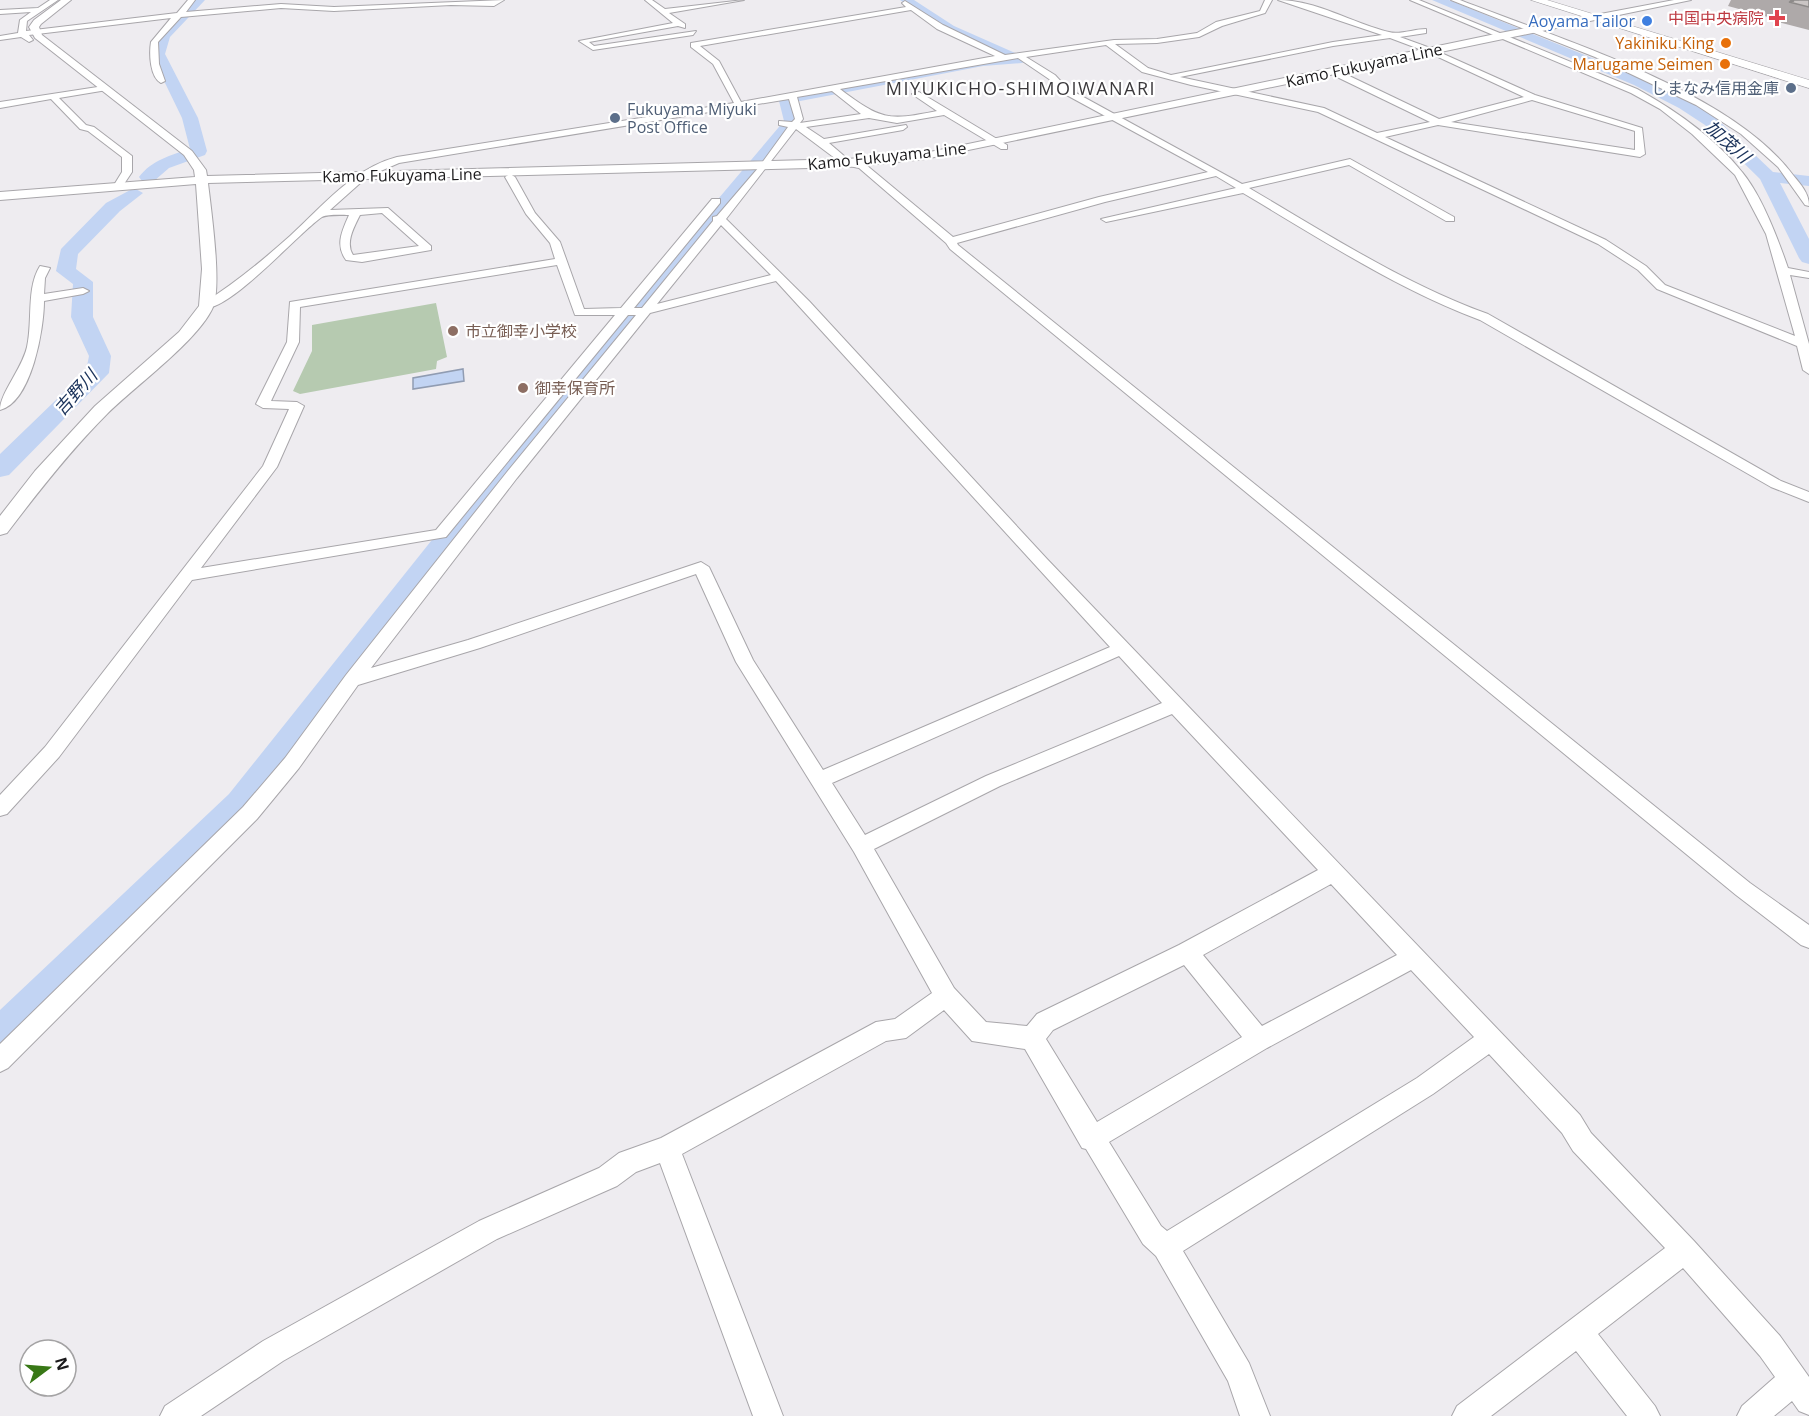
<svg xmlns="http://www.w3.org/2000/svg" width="1809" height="1416" font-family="'Open Sans','Noto Sans JP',sans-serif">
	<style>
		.green { fill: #b6cab0 }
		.water { fill: #c2d4f3; stroke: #909cb2; stroke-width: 1.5 }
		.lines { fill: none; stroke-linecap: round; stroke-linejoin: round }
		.river { fill: #c2d4f3; fill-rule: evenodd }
		.minor-casing { stroke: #a8a6aa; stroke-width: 2 }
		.major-casing { stroke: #a8a6aa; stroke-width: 2 }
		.highway-casing { stroke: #a8a6aa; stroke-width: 1 }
		.minor { fill: #fff; fill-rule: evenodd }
		.major { fill: #fff; fill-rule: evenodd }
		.highway { fill: #fff; fill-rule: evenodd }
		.wall { fill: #aea9a9 }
		.building { fill: #cac5c4; stroke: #8d8a89; stroke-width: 1.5 }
		.health-dot { fill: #e0444e; stroke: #fff; stroke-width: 2 }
		.shop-dot { fill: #3f7fe0; stroke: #fff; stroke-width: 2 }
		.food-dot { fill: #e8710a; stroke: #fff; stroke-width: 2 }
		.service-dot { fill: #5c6f8a; stroke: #fff; stroke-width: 2 }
		.education-dot { fill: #8d6e63; stroke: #fff; stroke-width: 2 }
		.labels { text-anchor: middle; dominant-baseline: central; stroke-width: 4.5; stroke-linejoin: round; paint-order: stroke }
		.far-health-label { font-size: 16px; fill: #be3a42; stroke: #fff; text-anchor: end }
		.far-shop-label { font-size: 16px; fill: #366cbe; stroke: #fff; text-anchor: end }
		.far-food-label { font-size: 16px; fill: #c56008; stroke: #fff; text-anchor: end }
		.far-street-label { font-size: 16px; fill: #1b1a1c; stroke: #fff }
		.far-service-label { font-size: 16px; fill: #4e5e75; stroke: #fff; text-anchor: end }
		.far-education-label { font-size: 16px; fill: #785e54; stroke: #fff; text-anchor: start }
		.far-quarter-label { font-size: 18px; letter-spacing: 1.5px; fill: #3b393c; stroke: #fff }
		.far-water-label { font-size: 18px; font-style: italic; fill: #1a325a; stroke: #fff }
	</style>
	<rect width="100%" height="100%" fill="#eeecf0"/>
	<path class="green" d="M436,303L447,357L437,361L436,369L300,394L293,391L312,351V325Z"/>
	<path class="water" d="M463,369L464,381L413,389V378Z"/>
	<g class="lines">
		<g class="river">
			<path d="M193,0H205L170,37L165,54L198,118L207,151L205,155L169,168L154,181H142L139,177C152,160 171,155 190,149L182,118L151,54L159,34Z"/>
			<path d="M900,0H914L954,26L1029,59L1022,63L983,66L795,102L801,118L798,125L487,508L255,814L15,1054L0,1060V1010L229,794L467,496L784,121L779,101L782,98L1000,56L944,32Z"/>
			<path d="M1432,0H1449L1644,79L1691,102L1717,119L1773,172L1809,176V186L1780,183L1809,239V264L1802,262L1799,258L1760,179L1705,125L1679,108L1634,85Z"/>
			<path d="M134,188L143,193L120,211L78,254L76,269L93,282V317L111,356L109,373L9,475L0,477V454L86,371L89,356L71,317L73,284L56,271L61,249L106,203Z"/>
		</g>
		<g class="minor-casing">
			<g id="minor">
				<path d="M50,0H58L27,21L26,31L177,13L188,0H195L186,12L281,4L334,7L504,0L494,6L451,5L334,11L281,8L181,17L158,42L159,64L165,81L161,83C150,77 149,54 151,42L171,18L29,35L33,40L29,42L21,37L0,40V36L18,33L20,20L31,12L0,14V10L38,8Z"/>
				<path d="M645,0H652L665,9L744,0L669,13L685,24V28L678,26L589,42L594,46L696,31L693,35L593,50L579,41L673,23Z"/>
				<path d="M1265,0H1272L1265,13L1222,26L1199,37L1157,43L1115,44L1148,68L1171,75L1333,42L1382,35L1278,0C1316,0 1352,23 1389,32C1400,35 1414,29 1426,29V33L1400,37L1433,49L1430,53L1390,38L1333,46L1180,77L1324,108L1377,133L1430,122L1337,77V73H1343L1439,119L1524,97L1436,56L1439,52L1535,95L1642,128L1645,154L1640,157L1438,125L1385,137L1606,240L1646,266L1665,285L1795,336L1766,234L1735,175L1692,134L1660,109L1631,93L1410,0H1419L1637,89C1675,110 1715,138 1742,172C1762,196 1778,239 1788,268L1809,272V278L1790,275L1809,344V374L1803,370L1797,346L1657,289L1638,270L1598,244L1318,112L1191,85L1142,72L1106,45L1026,57L1055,75L1067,88L1242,184L1350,159L1454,217V221H1446L1349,165L1249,188C1326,233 1404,284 1488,314L1781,481L1809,492V502L1771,487L1480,320C1397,289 1319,238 1243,193L1106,222L1101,219L1236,188L1216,176L1105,202L957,243L958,245L1750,883L1809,925V948L1801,945L1736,895L950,249L946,243L859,168L844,165L796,129L726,219L809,301L1047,559L1580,1115L1591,1133L1694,1241L1780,1336L1809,1377V1415L1799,1411L1792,1401L1774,1416H1737L1742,1406L1775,1377L1760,1356L1683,1268L1598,1334L1655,1406L1660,1416H1627L1576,1351L1491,1416H1452L1457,1406L1665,1248L1573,1151L1562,1133L1489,1054L1433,1094L1183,1251L1249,1363L1270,1416H1240L1228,1381L1156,1256L1143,1244L1086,1149L1082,1148L1025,1049L972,1041L944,1010L906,1038L886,1041L682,1154L783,1416H753L660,1163L636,1172L617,1186L497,1239L283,1361L201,1416H160L165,1406L263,1341L479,1221L599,1168L619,1153L661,1138L876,1022L895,1019L932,993L854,852L736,662L696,574L480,648L358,685L299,768L257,819L8,1068L0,1072V1044L243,807L285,758L346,675L507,472L636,315H628L446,537L192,580L59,757L7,814L0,816V795L45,747L263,466L289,409L263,408L256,404L287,342L290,302L555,259L550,243L526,214L505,177L510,174L515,177L535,213L560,242L584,309L621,308L712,199H720V203L634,308H642L713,221V217L717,216L759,167L788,127L779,125V121L792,122L795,119L789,99L399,163L367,177L330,210L388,208L431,246V250L362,262L346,260C335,245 342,231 349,215C342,215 328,214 322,217C298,233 228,314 202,308V304C234,284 262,261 290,236C323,206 352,169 397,157L734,103L713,64L691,47V43L906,7L902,3L905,1L943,25L1005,55L1114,40L1157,39L1197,33L1216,22L1260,11ZM911,10L937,29L995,56L741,102L719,61L700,46ZM1018,58L1049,79L1061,92L1208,172L1099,197L953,237L865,164L850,161L829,143L903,130L907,127L906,125L824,139L806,127L869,118L897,123L944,115L1001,149H1007V145L919,92L912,94L937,111C888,121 881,120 840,89ZM832,91L861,114L800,123L803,119L797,97ZM1532,100L1635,131V150L1451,122ZM382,213L419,246L353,255C345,243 354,227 360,215ZM721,225L771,275L657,304ZM557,265L575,315H615L436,530L201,568L277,467L304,406L297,402L271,401L299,342L300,307ZM776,281L1110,647L823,770L753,660L709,567L701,562L468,640L371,668L517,478L650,313ZM1119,656L1162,703L986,776L865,835L832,783ZM1172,714L1318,870L1179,945L1037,1014L1027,1026L986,1022L954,988L874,849L1000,786ZM1331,884L1397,955L1262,1026L1203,955ZM1184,965L1242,1037L1097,1122L1046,1039L1053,1030ZM1411,970L1474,1037L1417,1078L1167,1231L1161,1226L1109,1142L1267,1048Z"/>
				<path d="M1451,0H1460C1557,38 1730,90 1793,175C1801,185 1809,193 1809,206L1805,205L1778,167L1741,134L1696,105L1595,57Z"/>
				<path d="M104,86L107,90L59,98L86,125L94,127L132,156V172L122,187L119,188L114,185L122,172V157L88,131L80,129L51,99L0,108V102Z"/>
				<path d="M40,266L50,268L45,278L44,294L83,288L89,291L83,294L44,301C44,328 32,402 0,410C0,393 22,369 27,347C33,321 26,288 40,266Z"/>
			</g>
		</g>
		<g class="major-casing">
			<path id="major" d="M61,0H71L41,24L39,27L42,35L192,151L206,170L207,176L847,159L925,153L1500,33L1674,0H1691L925,159L847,167L208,183C211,209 222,286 213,307C199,340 134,387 107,414C70,451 38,492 7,533L0,535V516L35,471L95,406L179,332L199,306L202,269L196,184L0,200V192L195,177L194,170L184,155L35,38L29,27L34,20Z"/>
		</g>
		<g class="highway-casing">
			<path id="highway" d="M1531,0H1547L1809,80V88Z"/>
		</g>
		<use href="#minor" class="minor"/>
		<use href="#major" class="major"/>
		<use href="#highway" class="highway"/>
	</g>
	<path class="wall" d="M1731,0H1809V30L1778,22L1779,20L1728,6Z"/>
	<path class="building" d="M1790,0H1809V7L1789,2L1794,1Z"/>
	<path class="health-dot" d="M1774 9h6v6h6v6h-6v6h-6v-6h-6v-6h6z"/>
	<circle class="shop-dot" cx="1647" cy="21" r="6"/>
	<g class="food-dot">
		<circle cx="1726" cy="43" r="6"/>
		<circle cx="1725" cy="64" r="6"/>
	</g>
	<g class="service-dot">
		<circle cx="1791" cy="88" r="6"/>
		<circle cx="615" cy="118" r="6"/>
	</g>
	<g class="education-dot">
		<circle cx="453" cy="331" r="6"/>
		<circle cx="523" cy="388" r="6"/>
	</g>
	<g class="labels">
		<g class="far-health-label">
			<text x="1764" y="18">中国中央病院</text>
		</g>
		<g class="far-shop-label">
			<text x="1635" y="21">Aoyama Tailor</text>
		</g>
		<g class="far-food-label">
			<text x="1714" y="43">Yakiniku King</text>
			<text x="1713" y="64">Marugame Seimen</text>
		</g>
		<g class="far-street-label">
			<text transform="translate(1364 65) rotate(-12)">Kamo Fukuyama Line</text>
			<text transform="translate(887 156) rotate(-6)">Kamo Fukuyama Line</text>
			<text transform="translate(402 175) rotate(-1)">Kamo Fukuyama Line</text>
		</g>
		<g class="far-service-label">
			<text x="1779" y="88">しまなみ信用金庫</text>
			<text x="627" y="109" text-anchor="start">Fukuyama Miyuki<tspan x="627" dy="18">Post Office</tspan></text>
		</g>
		<g class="far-education-label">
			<text x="465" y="331">市立御幸小学校</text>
			<text x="535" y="388">御幸保育所</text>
		</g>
		<g class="far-quarter-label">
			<text x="1021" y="88">MIYUKICHO-SHIMOIWANARI</text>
		</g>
		<g class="far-water-label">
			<text transform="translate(1728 141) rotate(42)">加茂川</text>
			<text transform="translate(75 392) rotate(-48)">吉野川</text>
		</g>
	</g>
	<g transform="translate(48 1368) rotate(74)"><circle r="28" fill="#ffffff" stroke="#a4a3a4" stroke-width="1.5"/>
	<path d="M0-4.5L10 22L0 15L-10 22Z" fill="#387816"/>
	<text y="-9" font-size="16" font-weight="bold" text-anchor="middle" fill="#1b1a1c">N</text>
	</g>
</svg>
